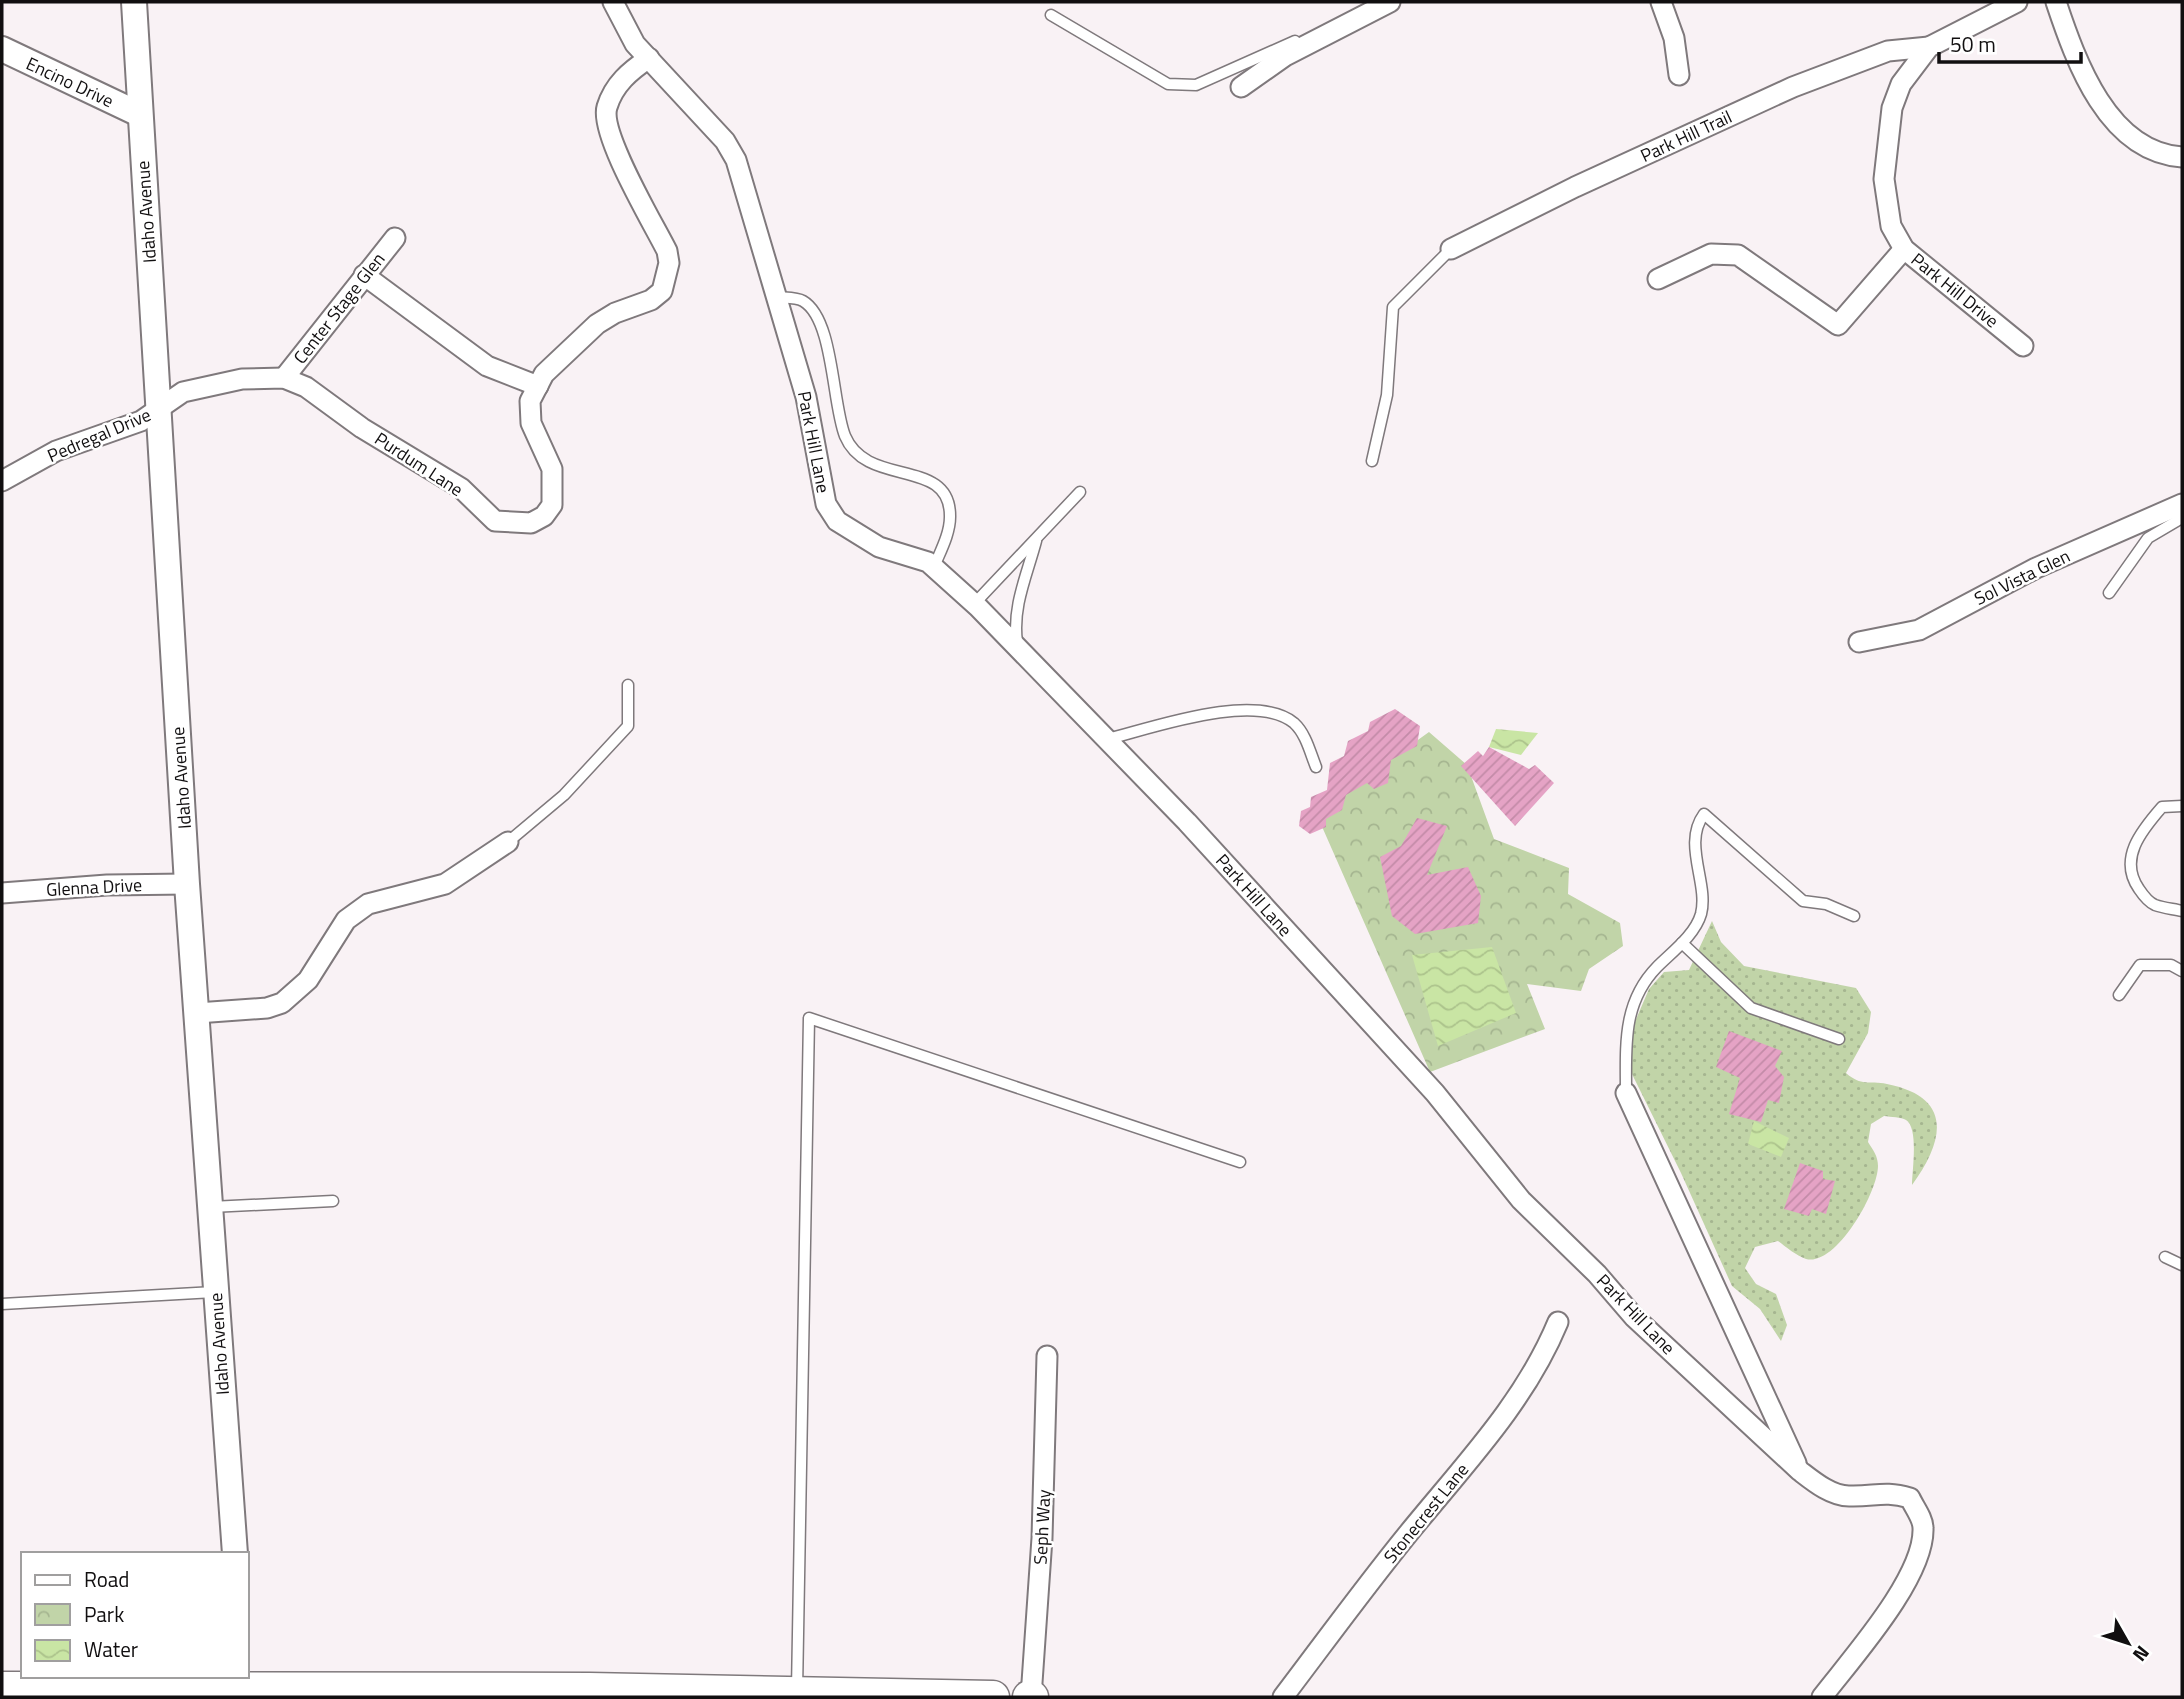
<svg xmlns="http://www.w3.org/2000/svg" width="2184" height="1699" font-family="'Titillium Web',sans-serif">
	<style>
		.grass { fill: url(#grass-dots) }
		.park { fill: url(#park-crowns) }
		.water { fill: url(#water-waves) }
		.building { fill: url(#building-hatch) }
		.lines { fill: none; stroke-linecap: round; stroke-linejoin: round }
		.service-casing { stroke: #7f797c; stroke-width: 13 }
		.minor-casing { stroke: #7f797c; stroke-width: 23 }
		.tertiary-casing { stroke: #7f797c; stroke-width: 28 }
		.primary-casing { stroke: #7f797c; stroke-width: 35 }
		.service { stroke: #fff; stroke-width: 10 }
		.minor { stroke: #fff; stroke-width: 19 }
		.tertiary { stroke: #fff; stroke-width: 24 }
		.primary { stroke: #fff; stroke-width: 32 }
		.labels { text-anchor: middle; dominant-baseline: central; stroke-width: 5; stroke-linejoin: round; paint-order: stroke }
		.street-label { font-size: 18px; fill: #110f10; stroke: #fff }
	</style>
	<defs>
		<pattern id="grass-dots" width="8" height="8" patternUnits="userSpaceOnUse" patternTransform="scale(1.75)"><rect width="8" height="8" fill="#c1d4a8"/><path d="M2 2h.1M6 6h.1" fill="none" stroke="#a5b590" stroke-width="1.8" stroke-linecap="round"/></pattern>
		<pattern id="park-crowns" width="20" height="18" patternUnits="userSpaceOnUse" patternTransform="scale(1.75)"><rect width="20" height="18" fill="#c1d4a8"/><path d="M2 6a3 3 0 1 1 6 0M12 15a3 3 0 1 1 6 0" fill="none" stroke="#a5b590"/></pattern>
		<pattern id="water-waves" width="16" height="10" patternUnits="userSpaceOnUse" patternTransform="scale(1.75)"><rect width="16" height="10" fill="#c9e5a4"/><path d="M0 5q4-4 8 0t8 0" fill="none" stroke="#acc38c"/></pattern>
		<pattern id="building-hatch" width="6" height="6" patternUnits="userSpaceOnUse" patternTransform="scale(1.75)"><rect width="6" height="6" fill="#e5a3c5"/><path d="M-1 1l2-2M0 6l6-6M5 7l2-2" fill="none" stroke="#c38ba8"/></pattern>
	</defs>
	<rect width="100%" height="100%" fill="#f9f2f5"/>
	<path class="grass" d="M1712,921L1721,942L1744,966L1856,988L1871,1012L1868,1033L1846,1073C1862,1087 1868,1080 1887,1084C1953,1097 1945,1140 1912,1185C1912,1171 1919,1128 1906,1120C1901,1117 1891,1117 1884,1116L1871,1124L1868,1142C1873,1150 1878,1156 1878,1166C1878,1192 1836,1267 1806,1259C1797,1256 1786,1247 1778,1241L1755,1247L1745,1268L1756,1284L1776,1294L1787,1325L1781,1341L1760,1309L1732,1286L1681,1173L1627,1064L1634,1024L1649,989L1664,972L1689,970Z"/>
	<path class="park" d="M1429,732L1467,765L1494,839L1569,868L1568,894L1620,923L1623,946L1589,969L1581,991L1527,984L1545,1029L1430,1072L1316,813Z"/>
	<g class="water">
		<path d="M1496,729L1538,733L1521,755L1489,747Z"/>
		<path d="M1492,947L1516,1013L1438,1046L1412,955Z"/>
		<path d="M1754,1121L1789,1138L1781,1157L1748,1144Z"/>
	</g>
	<g class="building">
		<path d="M1395,709L1420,726L1417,746L1391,760L1388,783L1374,789L1367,783L1346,795L1342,810L1326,819V827L1310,834L1299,826L1301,811L1310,807L1311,797L1327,790L1330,763L1344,756L1348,741L1368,731L1370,722Z"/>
		<path d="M1489,747L1529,769L1535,765L1554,783L1515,826L1461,766L1478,751L1483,756Z"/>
		<path d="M1417,818L1447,826L1427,875L1468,867L1481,896L1478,923L1415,934L1392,916L1380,857L1401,846Z"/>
		<path d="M1729,1031L1782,1051L1775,1066L1784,1077L1779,1103L1768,1100L1761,1122L1729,1114L1740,1078L1716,1067Z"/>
		<path d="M1800,1163L1823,1171V1179L1835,1181L1826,1214L1812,1209L1809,1216L1784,1209Z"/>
	</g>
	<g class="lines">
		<g class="service-casing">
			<g id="service">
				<path d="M1051,15L1168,84L1196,85L1295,41"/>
				<path d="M777,297C784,298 796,297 803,301C834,319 832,404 845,436C867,489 951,456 950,517C950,534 940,552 934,567"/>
				<path d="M1372,461L1387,395L1393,307L1451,249"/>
				<path d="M2109,593L2148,538L2182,518"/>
				<path d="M975,603L1080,492"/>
				<path d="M1017,642C1012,607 1027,575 1036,541"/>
				<path d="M1108,739C1152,728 1255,691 1294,723C1306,734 1310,752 1316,767"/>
				<path d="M2182,806L2162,807C2141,831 2118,859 2139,889C2143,895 2148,902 2155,905C2163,908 2174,909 2182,911"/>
				<path d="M508,842L564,795L628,726V685"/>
				<path d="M1682,943L1751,1008L1839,1039"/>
				<path d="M2119,995L2140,965H2171L2182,971"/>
				<path d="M1626,1093C1626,1046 1622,1003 1657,967C1672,952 1695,935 1701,914C1709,883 1682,844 1704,814L1803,901L1826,904L1854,916"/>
				<path d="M211,1207L333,1201"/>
				<path d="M2165,1257L2182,1265"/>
				<path d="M2,1304L214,1292"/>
				<path d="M797,1690L809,1018L1240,1162"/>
			</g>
		</g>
		<g class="minor-casing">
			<g id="minor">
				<path d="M613,2L635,44L725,141L736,160L806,397L826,504L837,521L879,547L928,562L978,607L1187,822L1435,1093L1521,1200L1597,1274L1634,1317L1800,1471C1813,1481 1831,1496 1849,1496C1875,1497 1883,1490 1910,1498C1914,1507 1923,1518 1923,1528C1925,1577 1852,1658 1822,1697"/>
				<path d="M1661,2L1674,38L1679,75"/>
				<path d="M2017,2L1929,47L1901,84L1892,108L1884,179L1891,226L1904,249L2023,346"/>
				<path d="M2056,2C2076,62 2108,152 2182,157"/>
				<path d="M1241,87L1285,56L1390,2"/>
				<path d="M1451,249L1575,187L1793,87L1888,51L1929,47"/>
				<path d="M364,275L487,366L538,386"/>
				<path d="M1658,279L1711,254L1738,255L1838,325L1904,249"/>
				<path d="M284,378L395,238"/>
				<path d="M2,481L56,451L141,421L183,392L242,379L284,378L306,387L362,428L461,488L495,521L531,523L544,516L552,505V469L531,423L530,401L544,374L597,324L615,313L651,300L662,291L669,263L667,251C653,223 599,133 607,107C614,84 630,71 649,58"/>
				<path d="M1859,642L1919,630L2036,568L2182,504"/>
				<path d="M2,893L107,885L187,884"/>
				<path d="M197,1013L267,1008L282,1003L308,980L346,920L368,904L445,884L508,842"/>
				<path d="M1626,1093L1796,1463"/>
				<path d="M1031,1697L1042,1538L1047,1356"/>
				<path d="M1283,1697C1324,1643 1364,1588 1407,1535C1462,1467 1524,1404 1558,1322"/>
			</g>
		</g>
		<g class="tertiary-casing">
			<g id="tertiary">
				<path d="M134,2L187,884L235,1554"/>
				<path d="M2,49L139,114"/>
			</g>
		</g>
		<g class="primary-casing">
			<g id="primary">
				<path d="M2,1688L590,1689L993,1697"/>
				<path d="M1029,1697H1032"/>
			</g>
		</g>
		<use href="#service" class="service"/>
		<use href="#minor" class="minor"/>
		<use href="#tertiary" class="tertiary"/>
		<use href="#primary" class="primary"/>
	</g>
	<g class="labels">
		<g class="street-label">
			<text transform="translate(70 82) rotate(25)">Encino Drive</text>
			<text transform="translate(1686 136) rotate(-25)">Park Hill Trail</text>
			<text transform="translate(146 212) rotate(-94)">Idaho Avenue</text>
			<text transform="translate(1955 290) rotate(39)">Park Hill Drive</text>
			<text transform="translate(339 308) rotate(-52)">Center Stage Glen</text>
			<text transform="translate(99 435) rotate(-23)">Pedregal Drive</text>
			<text transform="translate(814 442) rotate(79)">Park Hill Lane</text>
			<text transform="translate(419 464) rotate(33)">Purdum Lane</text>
			<text transform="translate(2022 577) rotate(-26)">Sol Vista Glen</text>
			<text transform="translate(181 778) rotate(-94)">Idaho Avenue</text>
			<text transform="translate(94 887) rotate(-3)">Glenna Drive</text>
			<text transform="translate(1254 895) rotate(48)">Park Hill Lane</text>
			<text transform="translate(1636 1314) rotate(46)">Park Hill Lane</text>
			<text transform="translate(219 1344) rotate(-94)">Idaho Avenue</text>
			<text transform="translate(1426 1513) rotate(-51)">Stonecrest Lane</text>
			<text transform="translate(1042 1527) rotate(-87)">Seph Way</text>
		</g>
	</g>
	<rect width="2184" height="1699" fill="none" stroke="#110f10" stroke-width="7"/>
	<rect x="21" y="1552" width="228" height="126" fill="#ffffff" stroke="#a09f9f" stroke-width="2"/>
	<rect x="35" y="1575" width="35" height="10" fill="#ffffff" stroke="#a09f9f" stroke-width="2"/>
	<text x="84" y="1587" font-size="21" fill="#110f10">Road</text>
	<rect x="35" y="1604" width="35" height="21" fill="url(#park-crowns)" stroke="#a09f9f" stroke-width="2"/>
	<text x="84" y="1622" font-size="21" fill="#110f10">Park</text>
	<rect x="35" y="1640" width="35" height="21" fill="url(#water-waves)" stroke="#a09f9f" stroke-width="2"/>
	<text x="84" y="1657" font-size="21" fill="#110f10">Water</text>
	<g transform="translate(2128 1643) rotate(129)" stroke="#ffffff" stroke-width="5" paint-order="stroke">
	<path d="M0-5L12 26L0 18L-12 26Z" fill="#110f10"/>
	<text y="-10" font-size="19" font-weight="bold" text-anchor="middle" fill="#110f10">N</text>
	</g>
	<path d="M1939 52v10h142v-10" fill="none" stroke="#110f10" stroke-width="3.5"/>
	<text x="1950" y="52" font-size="21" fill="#110f10" stroke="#ffffff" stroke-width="5" paint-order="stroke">50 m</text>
</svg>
